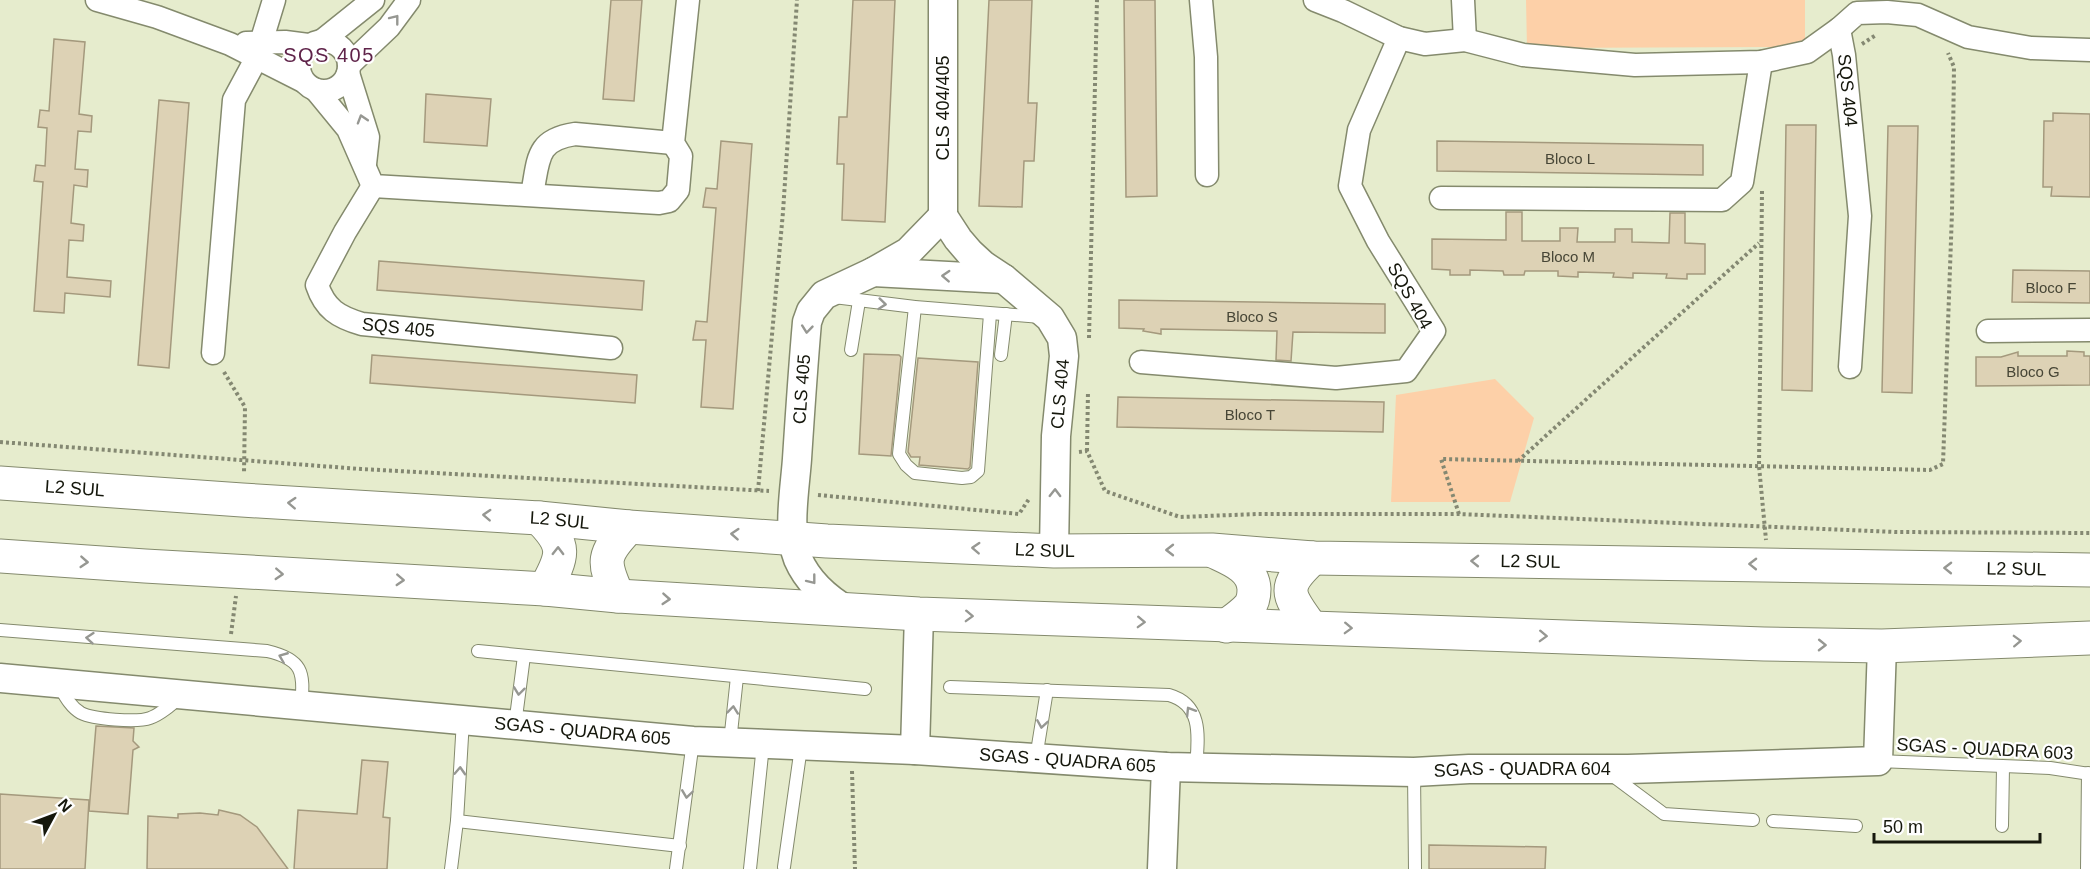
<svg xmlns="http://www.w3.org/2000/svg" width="2090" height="869" font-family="Helvetica,sans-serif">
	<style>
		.green { fill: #fdd0a8 }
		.building { fill: #ddd2b5; stroke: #a4997d; stroke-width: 1.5 }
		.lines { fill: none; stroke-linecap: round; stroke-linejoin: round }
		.service-casing { stroke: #848a6d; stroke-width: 14 }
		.minor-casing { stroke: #848a6d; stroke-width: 25 }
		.tertiary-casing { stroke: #848a6d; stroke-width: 31 }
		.primary-casing { stroke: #848a6d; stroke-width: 35 }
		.path { stroke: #848872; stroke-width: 4; stroke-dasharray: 3 3; stroke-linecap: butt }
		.service { stroke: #fff; stroke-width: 12 }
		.minor { stroke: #fff; stroke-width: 22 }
		.tertiary { stroke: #fff; stroke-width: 28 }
		.primary { stroke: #fff; stroke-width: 33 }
		.oneway { stroke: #969792 }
		.labels { text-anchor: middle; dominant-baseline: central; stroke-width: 4.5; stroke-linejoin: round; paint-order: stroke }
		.number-label { font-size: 15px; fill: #474636 }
		.street-label { font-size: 18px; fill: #15170c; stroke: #fff }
		.neighbourhood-label { font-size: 20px; letter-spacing: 1.5px; fill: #5f2349; stroke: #fff }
	</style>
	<rect width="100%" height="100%" fill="#e6eccd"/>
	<g class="green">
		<path d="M1526,0H1805V47L1527,48Z"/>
		<path d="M1495,379L1534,418L1510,502H1391L1396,395Z"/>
	</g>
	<g class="building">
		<path d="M611,0H642L634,101L603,99Z"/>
		<path d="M853,0H895L885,222L842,220L844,164H837L839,117H847Z"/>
		<path d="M989,0H1032L1028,103H1037L1034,161H1024L1022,207L979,206Z"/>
		<path d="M1124,0H1155L1157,196L1126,197Z"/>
		<path d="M54,39L85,42L79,114L92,116L91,132L78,131L75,169L88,170L87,187L74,185L71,223L84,225L83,241L69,240L67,277L111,281L110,297L65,293L64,313L34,311L43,182L34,181L36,165L45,166L47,128L38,127L40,110L49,111Z"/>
		<path d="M426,94L491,99L487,146L424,142Z"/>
		<path d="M159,100L189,103L169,368L138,365Z"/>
		<path d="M2053,113L2090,114V197L2051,196L2052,187H2043L2044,121H2053Z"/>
		<path d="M1786,125H1816L1812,391L1782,390Z"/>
		<path d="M1888,126H1918L1912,393L1882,392Z"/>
		<path d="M721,141L752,144L733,409L701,407L706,340H693L696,321L707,322L716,208L703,207L706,188L717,189Z"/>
		<path d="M1437,141L1703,145V175L1437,171Z"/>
		<path d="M1506,212H1522V241H1560V228H1578L1577,242H1615V229H1632V242L1669,243L1670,213H1685V243L1705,244V274H1687V279L1666,278L1667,274L1633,273V278L1613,277L1614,273L1578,272V277L1558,276V271H1525L1524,275H1504L1503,271L1470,270V275H1450V270L1432,269V239L1506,240Z"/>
		<path d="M379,261L644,281L642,310L377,290Z"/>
		<path d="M2013,270L2090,271V303L2012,302Z"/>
		<path d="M1119,300L1385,304V333L1293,332L1291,361L1276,360L1277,331L1161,329V334L1143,331L1144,329L1119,328Z"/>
		<path d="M2067,351L2084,352V356H2090V385L1976,386V357H2001L2018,352V356H2067Z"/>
		<path d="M864,354L899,355L901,357L891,456L859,454Z"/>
		<path d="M372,355L637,375L635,403L370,383Z"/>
		<path d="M918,358L978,362L970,467L968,469L919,465L920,457H911L908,452Z"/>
		<path d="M1118,397L1384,402L1383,432L1117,427Z"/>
		<path d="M96,726L134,728L133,741L139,747L133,750L128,814L89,811Z"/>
		<path d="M362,760L388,762L383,817L390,818L387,869H294L298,810L357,814Z"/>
		<path d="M0,794L89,800L85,869H0Z"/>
		<path d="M219,810L240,815L257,827L288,869H147L148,816L178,818V814L200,813L218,815Z"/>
		<path d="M1429,845L1546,847L1545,869H1429Z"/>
	</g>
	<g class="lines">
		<g class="service-casing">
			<g id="service">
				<path d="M834,297L915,307L1041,317"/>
				<path d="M915,307L899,454L906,465L915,473L962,478L971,477L978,471L990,314"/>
				<path d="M851,350L859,301"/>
				<path d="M1001,355L1006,314"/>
				<path d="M0,630L267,651C302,659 305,672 301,705"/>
				<path d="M478,651L865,689"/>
				<path d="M58,684C64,694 70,707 81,713C93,719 137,723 150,718C161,714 171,705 180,697"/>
				<path d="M950,687L1169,695C1204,705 1198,739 1196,768"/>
				<path d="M515,725L524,656"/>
				<path d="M730,742L737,677"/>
				<path d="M1036,758L1047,690"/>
				<path d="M1878,761L2050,768L2090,774"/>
				<path d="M1414,772L1415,869"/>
				<path d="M1609,773L1664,814L1753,820"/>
				<path d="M457,821L680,846"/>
				<path d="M1773,821L1856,826"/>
				<path d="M2002,826L2003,767"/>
				<path d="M784,867L801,747"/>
				<path d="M451,869L457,821L463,720"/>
				<path d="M676,869L693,741"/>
				<path d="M750,869L763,745"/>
				<path d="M2087,869L2088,773"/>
			</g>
		</g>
		<g class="minor-casing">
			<g id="minor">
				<path d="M97,0L157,17L230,44L303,81"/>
				<path d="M1201,0L1206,57L1207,175"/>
				<path d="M1315,0L1343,11L1399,38L1425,44L1465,40L1523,55L1635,65L1761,62L1807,52L1839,29L1857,13L1887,12L1918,15L1968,37L2031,48L2090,50"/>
				<path d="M1463,0L1465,40"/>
				<path id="s1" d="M1839,29L1844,55L1860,216L1850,367"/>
				<path d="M323,40L373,0"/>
				<circle cx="324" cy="66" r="25"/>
				<path d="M246,43L285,42L308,45"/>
				<path d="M349,65L389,27L409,0"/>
				<path d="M348,73L368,137L365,164"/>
				<path d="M316,90L348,129L373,186L659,203L669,201L678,190L681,156L673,143L688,0"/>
				<path id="s2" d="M373,186L345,232L317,285C325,309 338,317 362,324L611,348"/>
				<path d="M532,194C539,160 535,140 575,134L673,143"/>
				<path d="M1441,198L1722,200L1742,182L1761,62"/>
				<path d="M1988,331L2090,330"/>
				<path d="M213,353L234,100L256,59L274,0"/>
				<path d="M1141,362L1336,378L1406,371L1434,331L1378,241L1350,186L1359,130L1399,38"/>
			</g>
		</g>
		<g class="tertiary-casing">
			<g id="tertiary">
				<path d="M943,216L958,239L970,253L983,265L1004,279L1050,318L1062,338L1064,356L1056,436L1054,551"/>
				<path d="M943,216V0"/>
				<path d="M873,272L1004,279"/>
				<path id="s3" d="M848,611C826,598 808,582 798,559C787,531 795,488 797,459C800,413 803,367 807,322L811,311L824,295L873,272L908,252L943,216"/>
				<path id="s4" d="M0,678L693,741L915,750L1166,767L1414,772L1469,769H1628L1878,761L1882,646"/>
				<path d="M915,750L919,614"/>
				<path d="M1162,869L1166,767"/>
			</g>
		</g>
		<g class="primary-casing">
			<g id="primary">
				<path id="s5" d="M0,483L242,500L539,518L629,527L827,541L1054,551L1212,550L1313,558L2090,570"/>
				<path d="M539,518C567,546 564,555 545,589"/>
				<path d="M1215,552C1232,560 1253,568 1254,589C1254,595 1253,602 1249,607C1243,614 1234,620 1226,626"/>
				<path d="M0,556L145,566L545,589L618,596L919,614L1764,644L1882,646L2090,638"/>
				<path d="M618,596C602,561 602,555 629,527"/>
				<path d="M1311,627C1287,594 1281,588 1313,558"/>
			</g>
		</g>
		<g class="path">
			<path d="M1862,44L1876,35"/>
			<path d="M1762,191L1759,466L1766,540"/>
			<path d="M1089,338L1097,0"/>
			<path d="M224,372L245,407L244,473"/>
			<path d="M0,442L361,469L769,491"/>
			<path d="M1087,451L1088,391"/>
			<path d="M1079,452L1087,451L1105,491L1180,517L1258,514H1459L1897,532L2090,533"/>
			<path d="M1518,461L1759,243"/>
			<path d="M758,491L783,212L797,0"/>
			<path d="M818,495L1019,514L1029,499"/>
			<path d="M1459,514L1441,459L1930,470L1943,464L1952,212L1954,67L1948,53"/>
			<path d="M231,634L236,596"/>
			<path d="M852,771L855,869"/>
		</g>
		<use href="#service" class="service"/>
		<use href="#minor" class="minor"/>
		<use href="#tertiary" class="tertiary"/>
		<use href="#primary" class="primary"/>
	</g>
	<defs><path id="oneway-chevron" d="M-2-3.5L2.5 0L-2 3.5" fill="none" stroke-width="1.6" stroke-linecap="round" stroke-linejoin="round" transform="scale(1.5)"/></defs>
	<g class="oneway">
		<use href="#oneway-chevron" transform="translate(395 19) rotate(-52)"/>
		<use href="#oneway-chevron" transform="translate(362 119) rotate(-107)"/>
		<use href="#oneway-chevron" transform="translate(946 276) rotate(-177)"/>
		<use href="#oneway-chevron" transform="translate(882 304) rotate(6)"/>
		<use href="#oneway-chevron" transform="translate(807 329) rotate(96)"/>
		<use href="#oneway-chevron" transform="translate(1055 493) rotate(-89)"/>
		<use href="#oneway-chevron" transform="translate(292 503) rotate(-177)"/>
		<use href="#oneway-chevron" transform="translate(487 515) rotate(-177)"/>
		<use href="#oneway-chevron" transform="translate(735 534) rotate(-176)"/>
		<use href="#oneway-chevron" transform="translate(976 548) rotate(-177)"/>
		<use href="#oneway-chevron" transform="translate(1170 550) rotate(180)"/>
		<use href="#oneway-chevron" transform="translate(558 551) rotate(-89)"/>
		<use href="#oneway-chevron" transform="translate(1475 561) rotate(-179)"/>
		<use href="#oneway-chevron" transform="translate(84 562) rotate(4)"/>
		<use href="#oneway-chevron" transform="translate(1753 564) rotate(-179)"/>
		<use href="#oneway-chevron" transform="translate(1948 568) rotate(-179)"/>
		<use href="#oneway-chevron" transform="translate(279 574) rotate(3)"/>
		<use href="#oneway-chevron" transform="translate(400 580) rotate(3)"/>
		<use href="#oneway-chevron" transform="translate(812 580) rotate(52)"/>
		<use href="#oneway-chevron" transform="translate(666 599) rotate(4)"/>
		<use href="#oneway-chevron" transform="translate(969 616) rotate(2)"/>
		<use href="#oneway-chevron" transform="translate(1141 622) rotate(2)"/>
		<use href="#oneway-chevron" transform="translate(1348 628) rotate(2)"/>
		<use href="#oneway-chevron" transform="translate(1543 636) rotate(2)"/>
		<use href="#oneway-chevron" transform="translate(90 638) rotate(-175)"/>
		<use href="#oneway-chevron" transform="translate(2017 641) rotate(-2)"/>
		<use href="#oneway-chevron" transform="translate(1822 645) rotate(1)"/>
		<use href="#oneway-chevron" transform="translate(283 657) rotate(-158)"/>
		<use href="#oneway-chevron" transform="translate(519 691) rotate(97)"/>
		<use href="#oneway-chevron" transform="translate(733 710) rotate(-84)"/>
		<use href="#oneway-chevron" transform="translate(1190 711) rotate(-122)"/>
		<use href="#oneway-chevron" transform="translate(1042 724) rotate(99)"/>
		<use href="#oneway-chevron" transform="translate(460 771) rotate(-87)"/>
		<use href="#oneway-chevron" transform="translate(687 794) rotate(98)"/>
	</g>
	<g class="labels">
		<g class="number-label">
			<text x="1570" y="158">Bloco L</text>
			<text x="1568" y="256">Bloco M</text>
			<text x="2051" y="287">Bloco F</text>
			<text x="1252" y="316">Bloco S</text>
			<text x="2033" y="371">Bloco G</text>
			<text x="1250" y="414">Bloco T</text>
		</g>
		<g class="street-label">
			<text stroke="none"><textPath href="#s1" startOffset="62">SQS 404</textPath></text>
			<text transform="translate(943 108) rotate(-90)">CLS 404/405</text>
			<text transform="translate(1410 296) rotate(61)">SQS 404</text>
			<text stroke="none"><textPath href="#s2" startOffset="213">SQS 405</textPath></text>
			<text stroke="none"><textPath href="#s3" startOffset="244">CLS 405</textPath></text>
			<text transform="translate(1060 394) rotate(-85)">CLS 404</text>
			<text stroke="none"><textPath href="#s5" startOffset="75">L2 SUL</textPath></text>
			<text stroke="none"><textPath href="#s5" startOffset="561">L2 SUL</textPath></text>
			<text stroke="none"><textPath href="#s5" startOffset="1047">L2 SUL</textPath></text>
			<text stroke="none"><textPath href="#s5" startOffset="1533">L2 SUL</textPath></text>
			<text stroke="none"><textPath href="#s5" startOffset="2019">L2 SUL</textPath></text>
			<text stroke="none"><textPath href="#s4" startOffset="585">SGAS - QUADRA 605</textPath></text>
			<text transform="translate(1985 749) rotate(3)">SGAS - QUADRA 603</text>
			<text stroke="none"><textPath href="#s4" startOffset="1071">SGAS - QUADRA 605</textPath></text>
			<text stroke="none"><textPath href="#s4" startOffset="1526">SGAS - QUADRA 604</textPath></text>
		</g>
		<g class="neighbourhood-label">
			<text x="329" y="55">SQS 405</text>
		</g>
	</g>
	<g transform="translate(54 815) rotate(49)" stroke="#ffffff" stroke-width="4.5" paint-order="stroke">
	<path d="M0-4.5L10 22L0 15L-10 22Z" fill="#15170c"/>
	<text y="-9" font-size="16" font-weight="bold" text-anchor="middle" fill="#15170c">N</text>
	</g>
	<path d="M1874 833v9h166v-9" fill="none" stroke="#15170c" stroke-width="3"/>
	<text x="1883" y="833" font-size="18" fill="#15170c" stroke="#ffffff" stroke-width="4.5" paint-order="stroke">50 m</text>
</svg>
